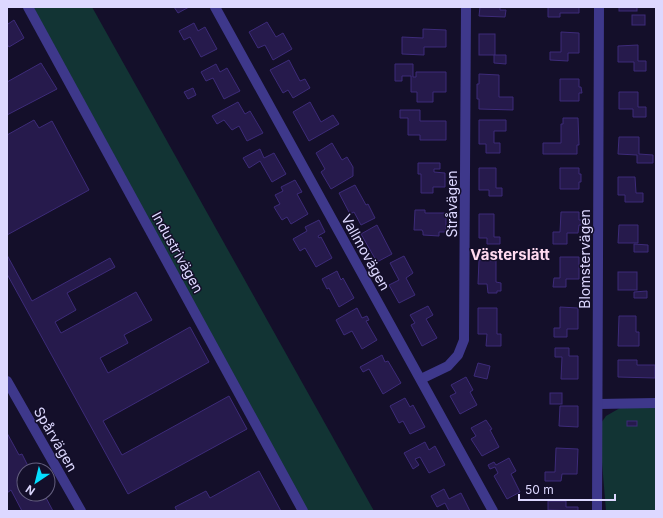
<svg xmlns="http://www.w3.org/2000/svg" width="663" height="518" font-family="Inter,sans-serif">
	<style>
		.green { fill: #123434 }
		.building { fill: #261a4c; stroke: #3d2b79 }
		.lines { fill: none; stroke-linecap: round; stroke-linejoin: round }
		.minor { stroke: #3e388b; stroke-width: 10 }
		.labels { text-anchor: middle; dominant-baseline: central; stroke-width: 3; stroke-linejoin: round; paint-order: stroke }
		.street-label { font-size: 14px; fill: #ddd8ff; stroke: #140f2a }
		.neighbourhood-label { font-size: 15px; font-weight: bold; fill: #ffdaf0; stroke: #140f2a }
	</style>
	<rect width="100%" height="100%" fill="#140f2a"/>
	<g class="green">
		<path d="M28,7H92L374,511H303Z"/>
		<path d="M620,408H656V511H606L599,426L606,416Z"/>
	</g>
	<g class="building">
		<path d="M174,7H189L178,13Z"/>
		<path d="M480,7H500V10H506L505,17L479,16Z"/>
		<path d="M548,7H579V13H560V17H548Z"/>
		<rect x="619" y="7" width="18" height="4"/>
		<rect x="632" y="15" width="13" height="10"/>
		<path d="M14,20L24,38L9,47L7,44V23L8,24Z"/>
		<path d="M267,22L276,37L283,33L292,49L273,60L265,45L258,48L249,32Z"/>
		<path d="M194,23L198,31L205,27L217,49L201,57L190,37L184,40L179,31Z"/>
		<path d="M423,29L446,30V47H424V55L402,54V37L423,38Z"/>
		<path d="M561,32L579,33V53H568V61L550,60V52H561Z"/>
		<rect x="479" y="34" width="16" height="21"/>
		<path d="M638,45V61H646V71H634V62H618V46Z"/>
		<path d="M494,55H506V64L494,63Z"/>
		<path d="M289,60L300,81L305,79L310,88L293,98L288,90L283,93L270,70Z"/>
		<path d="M41,63L57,89L7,115V82Z"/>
		<path d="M216,64L220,72L227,68L240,91L224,99L213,78L206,81L201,72Z"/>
		<path d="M395,64H413V77H416V72H446V92H433V102H417V92H411V76H402V81H395Z"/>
		<path d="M479,74L499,75V97H513V110L479,109V99H477V84H479Z"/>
		<path d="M560,79H579V87H581L582,93H579V101H560Z"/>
		<path d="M193,88L196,95L188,99L184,92Z"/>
		<path d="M619,92H638V107H646V117H633V109H619Z"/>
		<path d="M238,102L245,114L250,111L263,133L247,141L239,126L232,130L224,120L217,124L212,116Z"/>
		<path d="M310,102L321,122L333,115L339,124L309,141L293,112Z"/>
		<path d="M400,110H420V121H446V140H420V135H408V118H400Z"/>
		<path d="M563,118H578L579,145H577V154H543V143H561V124H563Z"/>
		<path d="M34,120L39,128L52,121L89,190L7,235V135Z"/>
		<path d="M479,120H506V131H494V143H500V153H486V144H479Z"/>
		<path d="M619,137H639V154L653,155V163H637V155L618,154Z"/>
		<path d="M332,143L342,160L347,157L353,167V176L331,189L321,172L325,169L316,153Z"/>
		<path d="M260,149L264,158L274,153L286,174L272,182L260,161L249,168L243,158Z"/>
		<path d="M418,163H440V169H434V172L445,173V187H433V193H421V174H418Z"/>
		<path d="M479,168H496V188H502V196H489V190H479Z"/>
		<path d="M560,168H579V174H581V182H579V189H560Z"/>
		<path d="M618,177H635L636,193H643V202H625V195H618Z"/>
		<path d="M295,180L302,192L297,194L308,214L291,224L287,217L282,220L274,207L280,204L275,195L283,191L281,187Z"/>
		<path d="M355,185L366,205L368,204L375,218L361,225L354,212L350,214L339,193Z"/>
		<path d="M415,210H425V213H446V232H439V236L423,235V232L422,230H414Z"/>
		<path d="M561,212H579V220H582V225H579L578,233H567V244H553V232H560Z"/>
		<path d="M479,214H494V237H500V244H487V238H479Z"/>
		<path d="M319,220L325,232L318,236L319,238L321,237L332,258L316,267L305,248L300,251L293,239L307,231L305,227Z"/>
		<path d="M377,225L392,254L377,262L361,234Z"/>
		<path d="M619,225H638V243H618Z"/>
		<path d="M634,244L648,245V252H634Z"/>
		<path d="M7,255L32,301L110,258L115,267L67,293L76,310L55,322L61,333L136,292L152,320L124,335L128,343L100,358L108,373L190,327L209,362L103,421L122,455L229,396L247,429L128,494L7,274Z"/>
		<path d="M404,256L413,273L406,278L415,295L399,303L389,285L399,280L390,263Z"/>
		<path d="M560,257H579V279H566V287H553L554,278H560Z"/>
		<path d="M479,260L496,261V282L501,283V291H497V293H488L487,284H478Z"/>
		<path d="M337,271L341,280L343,278L354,298L339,307L329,288L327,289L322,279Z"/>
		<rect x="618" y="272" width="19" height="18"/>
		<path d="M647,291V298H634V292Z"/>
		<path d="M428,306L433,315L426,319L437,338L422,346L411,325L415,323L410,315Z"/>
		<path d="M560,307L578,308V329H567V337H554V328H560Z"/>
		<path d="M357,308L362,318L367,316L369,320L366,321L377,340L362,349L352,331L344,335L336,320Z"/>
		<path d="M478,308H497V334H501V346H486L487,334H478Z"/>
		<path d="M619,316H636V332H639V346H618Z"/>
		<path d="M555,348H569V356H578V379H561L562,357H555Z"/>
		<path d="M382,355L385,362L388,361L401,383L383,394L369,369L363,372L360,367Z"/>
		<path d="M618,360H637V365H655V378L618,377Z"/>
		<path d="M478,363L490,366L487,379L474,376Z"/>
		<path d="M466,377L473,390L470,392L477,405L460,414L450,396L456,393L451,385Z"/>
		<rect x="550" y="393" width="12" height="11"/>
		<path d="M405,398L410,407L413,405L425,427L410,434L403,421L399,423L390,406Z"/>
		<path d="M560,406H578V427L559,426Z"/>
		<path d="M486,420L492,429L490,430L499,447L482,456L471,439L476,436L471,428Z"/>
		<rect x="627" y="421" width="10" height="5"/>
		<path d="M7,433L19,455L22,454L30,470H24V494H44L53,511H22L11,490L7,493Z"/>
		<path d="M425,442L429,450L435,446L445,465L429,473L420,457L415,459L419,465L413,469L404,453Z"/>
		<path d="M556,448L578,449L577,474H562L561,481H545V472H555Z"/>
		<path d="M509,458L516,471L511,474L520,492L507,499L494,476L498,473L495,467L490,469L488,465L494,462L496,465Z"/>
		<path d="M259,471L281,511H177L175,507L206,491L210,498Z"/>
		<path d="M444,489L449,499L461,493L470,511H449L445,503L437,507L431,496Z"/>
		<path d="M548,501H566V507H578V511L548,510Z"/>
	</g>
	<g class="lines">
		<g class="minor">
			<path d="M28,7L303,511"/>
			<path d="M215,7L493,511"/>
			<path d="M421,379L448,366L458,355L464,340L466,7"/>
			<path d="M7,381L81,511"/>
			<path d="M598,404L656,403"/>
			<path d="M597,511L599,7"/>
		</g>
	</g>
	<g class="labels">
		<g class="street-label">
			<text transform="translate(451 204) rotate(-90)">Stråvägen</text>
			<text transform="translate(178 252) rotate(61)">Industrivägen</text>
			<text transform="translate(366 252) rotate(61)">Vallmovägen</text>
			<text transform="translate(584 259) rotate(-90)">Blomstervägen</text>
			<text transform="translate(56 439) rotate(60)">Spårvägen</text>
		</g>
		<g class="neighbourhood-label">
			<text x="510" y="254">Västerslätt</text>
		</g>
	</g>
	<rect width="663" height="518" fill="none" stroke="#ddd8ff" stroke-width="16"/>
	<g transform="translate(36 482) rotate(215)"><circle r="19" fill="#140f2a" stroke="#645f7f"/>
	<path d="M0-3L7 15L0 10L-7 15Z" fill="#04deff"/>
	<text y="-6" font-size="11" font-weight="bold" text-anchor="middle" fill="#ddd8ff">N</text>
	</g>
	<path d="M519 494v6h96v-6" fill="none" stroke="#ddd8ff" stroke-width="2"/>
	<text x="525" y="494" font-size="12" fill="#ddd8ff" stroke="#140f2a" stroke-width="3" paint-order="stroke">50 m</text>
</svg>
